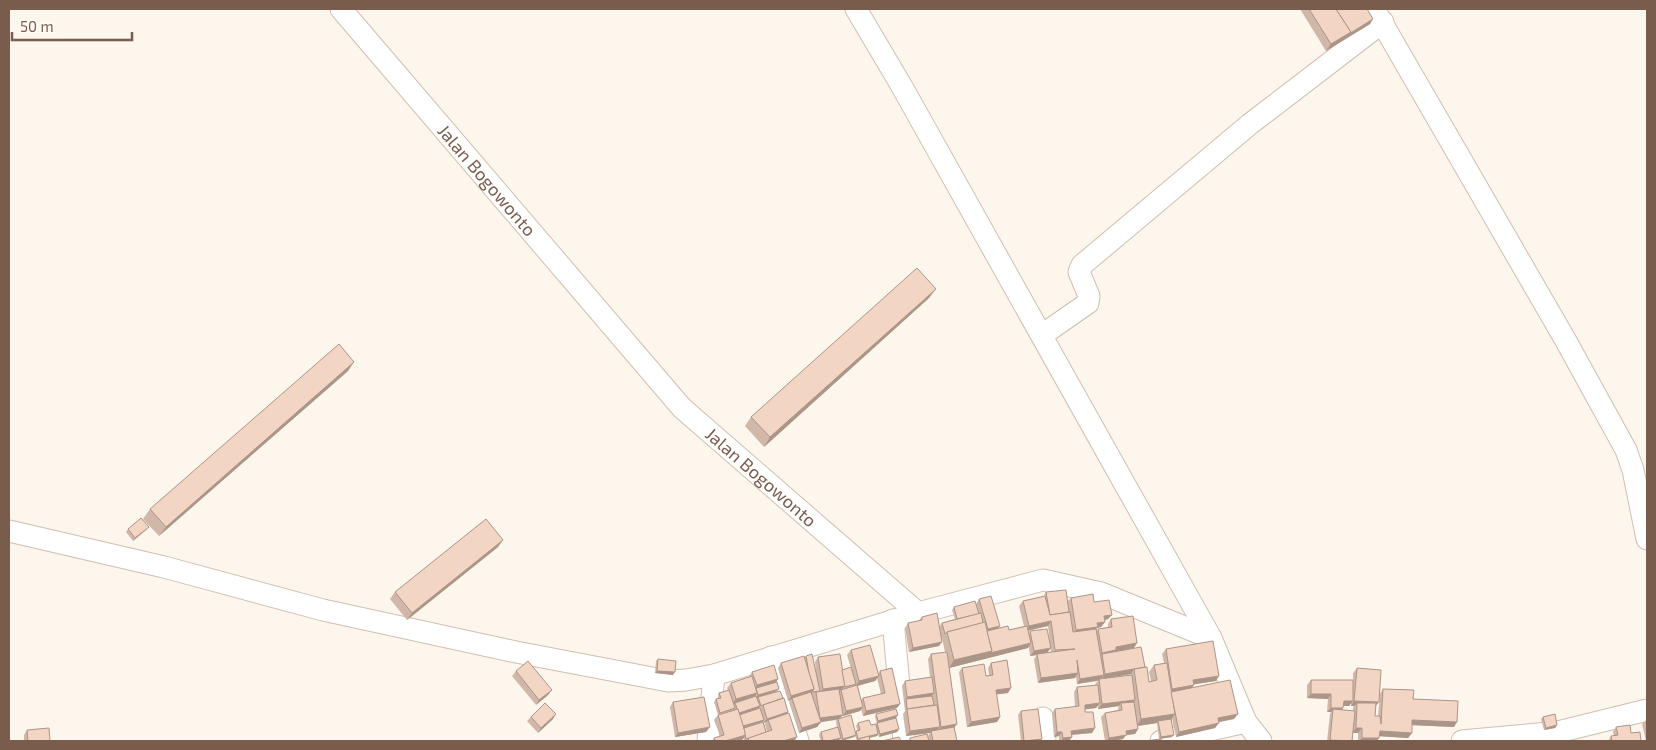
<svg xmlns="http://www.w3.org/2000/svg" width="1656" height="750" font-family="'Exo 2',sans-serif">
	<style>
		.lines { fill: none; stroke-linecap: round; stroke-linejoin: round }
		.minor-casing { stroke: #d1beb0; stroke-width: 23 }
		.minor { stroke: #fff; stroke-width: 21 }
		.wall { fill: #d1b7a8; fill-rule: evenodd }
		.shaded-wall { fill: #aa9588 }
		.building { fill: #f3d5c3; stroke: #aa9588 }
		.labels { text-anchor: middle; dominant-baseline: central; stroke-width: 4; stroke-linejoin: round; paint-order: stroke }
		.street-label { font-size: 18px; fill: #7a5c4d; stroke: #fffaf3 }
	</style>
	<rect width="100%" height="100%" fill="#fdf6ec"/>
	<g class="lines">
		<g class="minor-casing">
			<g id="minor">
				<path id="s1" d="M341,9L682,408L918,613L1043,580L1101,593L1211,638L1246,722L1261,741"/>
				<path d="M856,9L901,85L1211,638"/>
				<path d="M1374,9L1566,341L1626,450L1633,470L1647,539"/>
				<path d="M1042,335L1088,303L1089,296L1079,272L1082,265L1250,124L1383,22"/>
				<path d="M9,531L164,567L323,610L516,652L668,681L686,680L714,675L918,613"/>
				<path d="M893,620L904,741"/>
				<path d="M771,657L798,741"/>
				<path d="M1043,718L1045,741"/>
				<path d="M708,741L714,675"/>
				<path d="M1161,741L1246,722"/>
				<path d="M1462,741L1558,732L1647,710"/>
			</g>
		</g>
		<use href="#minor" class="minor"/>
	</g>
	<g class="wall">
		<path d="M1300,9H1367L1370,24L1326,51Z"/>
		<path d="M929,298L764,447L745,426L751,417Z"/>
		<path d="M348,371L159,536L143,519L150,509Z"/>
		<path d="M128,529H147L133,541L126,532Z"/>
		<path d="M498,547L407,620L390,599L395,592Z"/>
		<path d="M1046,592L1067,602L1071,598L1094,602L1108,619L1104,620L1105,622L1101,627L1097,628V631L1098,629L1108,627V624L1111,619L1134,648L1145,667L1149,682L1151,681L1149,672L1154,665L1164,663L1162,654L1166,649L1216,681L1194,684L1192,688L1234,719L1218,722L1215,728L1176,737L1172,718V737L1159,739L1157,723L1138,726V729L1135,734L1126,735L1123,739L1112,741H1105L1101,717L1105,713L1118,710V708L1119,706L1098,709V705L1096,708L1085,709L1092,733L1072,735L1069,741H1059V736L1054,737L1052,713L1055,709L1075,707L1074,692L1077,687L1096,686L1095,684L1098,681L1077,684L1076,676L1075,678L1038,683L1034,659L1037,655L1030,656L1029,646L1028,648L949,668L957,724L954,728L957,741H929L928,736L930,733L906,736L903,714L905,711L902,686L905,681L930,677L928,659L931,654L945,652L942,638L939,646L909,652L905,628L908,623L918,621L922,617L939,627L942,623L955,619L952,610L954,607L976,604L979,599L998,629L1009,630L1024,626L1019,606L1023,601L1045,596L1044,595ZM1048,626L1051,652H1048L1030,631L1029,634L1028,631ZM1131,674L1129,676L1101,679L1102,678V679Z"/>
		<path d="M851,650L878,674L880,671L897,708L863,716L861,709L860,711L843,716V715L840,718L855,733L858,731L856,726L858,723L871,725L876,724L877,723L875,717L876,714L896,718L899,729L897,732L879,737L878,734L877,736L869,738L870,741H857L855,736L854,737L841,741L840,738L839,740L835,741H821L819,735L821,732L837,728L836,721L837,720L821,722L817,727L799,733L789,702L791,700L788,701L778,668L781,663L804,657L806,656L816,672L815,662L818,657L842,670L851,668L847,655ZM877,678L881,694L863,698L861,700L858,686L875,681Z"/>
		<path d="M658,659L673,675L655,673L656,661Z"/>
		<path d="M991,663L1008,693L996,694L1000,717L997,722L967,727L959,672L962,668L986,676L989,675L988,668Z"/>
		<path d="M1357,668L1376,707L1375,716H1378L1380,694L1383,689L1413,699L1454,727L1412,725V733L1408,738L1379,736L1377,741H1358V733H1353L1352,741H1327L1330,714L1331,712H1327L1328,699L1307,698V685L1311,680L1353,684V673ZM1351,703V706H1354L1353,707V711L1342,710L1343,706H1349Z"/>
		<path d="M516,671L548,695L536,705L512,676Z"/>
		<path d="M752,672L778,679L776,682L777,691L757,698V699L758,697L788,712L786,714L797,737L794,741H746V740L745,741L743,738L742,740L738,741H712L714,738L720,736L714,720L718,715L714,702L716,699L718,698V695L719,693L728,690L727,688L731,683L749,677ZM763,721V722L744,728H743ZM767,722L765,724L767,732H766L764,723Z"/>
		<path d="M673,702L706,732L675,737L670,707Z"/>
		<path d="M1021,711L1040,741H1021L1018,715Z"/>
		<path d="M531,717L553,719L538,733L527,721Z"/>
		<path d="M1543,717L1557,725L1555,728L1544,730L1541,719Z"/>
		<path d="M1647,719V741H1646L1642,724Z"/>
		<path d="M1616,727L1631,733L1641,741H1608L1611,736H1614L1613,732Z"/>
		<path d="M27,730L50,741H24V735Z"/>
	</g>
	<g class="shaded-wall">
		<path d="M1373,19L1370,24L1326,51L1331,44Z"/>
		<path d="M936,289L929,298L764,447L770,437Z"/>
		<path d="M354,362L348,371L159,536L166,527Z"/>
		<path d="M149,527L147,529L133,541L135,538Z"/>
		<path d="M503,540L498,547L407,620L412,613Z"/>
		<path d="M1112,615L1108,619L1101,621L1104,616Z"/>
		<path d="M1051,621L1048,626L1025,631L1029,626Z"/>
		<path d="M1105,622L1101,627L1097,628L1094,631L1072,635L1076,630L1097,623Z"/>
		<path d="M1000,626L996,631L985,632L988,629Z"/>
		<path d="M942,642L939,646L909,652L913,648Z"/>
		<path d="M1031,643L1028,648L949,668L954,660L992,651Z"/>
		<path d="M1137,643L1134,648L1102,654L1099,657L1102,653L1116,647Z"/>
		<path d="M1051,648L1047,653L1037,654V655L1030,656L1034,651Z"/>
		<path d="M1134,669L1131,674L1102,679L1105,674Z"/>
		<path d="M657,671L675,672L673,675L655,673Z"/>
		<path d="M1078,673L1075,678L1038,683L1041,678Z"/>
		<path d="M1104,675L1100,680L1077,684L1080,679Z"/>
		<path d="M879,676L875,681L856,686L859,681Z"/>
		<path d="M1219,676L1216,681L1190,685L1193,680Z"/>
		<path d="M778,679L775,684L753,690L757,685Z"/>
		<path d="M1194,685L1190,690L1169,693L1172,689Z"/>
		<path d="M845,686L841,690L819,694L823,689Z"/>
		<path d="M1011,688L1008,693L992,695L996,690Z"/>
		<path d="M779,689L777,691L756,698L758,695Z"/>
		<path d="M814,689L811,694L792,698L791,700L788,701L791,696Z"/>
		<path d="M552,690L548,695L536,705L539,700Z"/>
		<path d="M757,693L754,698L732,704L736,699Z"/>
		<path d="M934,693L930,698L906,699L907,697Z"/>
		<path d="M1311,694H1331L1328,699L1307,698Z"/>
		<path d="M1135,700L1132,705L1121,703L1119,706L1098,709L1102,704Z"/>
		<path d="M1344,701H1353L1349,706H1340Z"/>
		<path d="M1354,701L1379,702L1375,707L1357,703L1354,706H1351Z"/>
		<path d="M1100,703L1096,708L1081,710L1085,705Z"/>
		<path d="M900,704L897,708L863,716L866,711Z"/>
		<path d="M760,706L758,709L737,716L738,713Z"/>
		<path d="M863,707L860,711L843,716L846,711Z"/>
		<path d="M1331,708H1343L1340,713L1333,709L1331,712H1327Z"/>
		<path d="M788,712L784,717L768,720L767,722L763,723L767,719Z"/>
		<path d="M556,714L553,719L538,733L541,728Z"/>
		<path d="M1175,714L1170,721H1158L1157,723L1137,726L1141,719Z"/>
		<path d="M1238,714L1234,719L1214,723L1218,718Z"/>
		<path d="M843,715L839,719L821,722L817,727L799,733L802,728L817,723L820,718Z"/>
		<path d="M898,715L896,718L876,723L878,721Z"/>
		<path d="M1000,717L997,722L967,727L971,722Z"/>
		<path d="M764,720L762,722L741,729L742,726Z"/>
		<path d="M1412,720L1457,722L1454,727L1409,725Z"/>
		<path d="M1219,723L1215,728L1176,737L1179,732Z"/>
		<path d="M957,724L953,729L938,732L941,727Z"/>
		<path d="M1557,725L1555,728L1544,730L1546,728Z"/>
		<path d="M710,727L706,732L675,737L678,733Z"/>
		<path d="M940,727L936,732L931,731L930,733L906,736L910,731Z"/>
		<path d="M1095,728L1092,733L1068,735L1071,731Z"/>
		<path d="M1356,728H1362L1358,733H1352Z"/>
		<path d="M899,729L897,732L879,737L880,734Z"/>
		<path d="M1138,729L1135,734L1126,735L1123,739L1112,741H1106L1109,738L1126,731Z"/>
		<path d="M1380,731L1412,733L1408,738L1376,736Z"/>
		<path d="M1057,732H1062L1059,736L1054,737Z"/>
		<path d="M878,734L877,736L859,740V739L857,741L858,739Z"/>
		<path d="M746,735L742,740L737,741H725Z"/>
		<path d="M856,735L854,737L841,741L843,739Z"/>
		<path d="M1174,735L1172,737L1159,739L1161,737Z"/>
		<path d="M797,737L794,741H783Z"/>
		<path d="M1072,737L1069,741H1061L1063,738Z"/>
		<path d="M841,738L839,740L835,741H828Z"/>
		<path d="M1362,738H1379L1377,741H1359Z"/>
		<path d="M1042,739L1040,741H1024Z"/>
	</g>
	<g class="building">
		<path d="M1309,9H1336L1351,32L1331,44Z"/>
		<path d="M1336,9H1367L1373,19L1349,34L1351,32Z"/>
		<path d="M917,268L936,289L770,437L751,417Z"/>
		<path d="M339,344L354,362L166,527L150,509Z"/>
		<path d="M141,518L149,527L135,538L128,529Z"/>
		<path d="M486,519L503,540L412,613L395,592Z"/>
		<path d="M1066,590L1069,612L1050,615L1046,592Z"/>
		<path d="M1093,594L1094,602L1109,600L1112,615L1104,616L1105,622L1097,623L1098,627L1076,630L1071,598Z"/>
		<path d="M991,596L1000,626L988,629L979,599Z"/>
		<path d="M1045,596L1050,615L1070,612L1073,632L1096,629L1104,675L1080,679L1077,660L1078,673L1041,678L1037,654L1075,649L1055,650L1051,621L1029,626L1023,601Z"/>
		<path d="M975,601L979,614L957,619L954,607Z"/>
		<path d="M937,613L942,642L913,648L908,623L922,620V617Z"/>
		<path d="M981,613L983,623L947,632L945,634L942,623Z"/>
		<path d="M1133,616L1137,643L1116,647V650L1102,653L1098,629L1112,627L1111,619Z"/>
		<path d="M985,622L992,651L954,660L947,632Z"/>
		<path d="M1008,626L1009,630L1027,626L1031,643L990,653L992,651L987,631Z"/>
		<path d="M1047,629L1051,648L1034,651L1030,631Z"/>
		<path d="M1213,641L1219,676L1193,680L1194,685L1172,689L1166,649Z"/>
		<path d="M870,645L879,676L859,681L851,650Z"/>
		<path d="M1141,647L1145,667L1105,674L1102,654Z"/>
		<path d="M947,652L957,724L941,727L931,654Z"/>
		<path d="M812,654L820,691L813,692V690L814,689L809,673L806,656Z"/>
		<path d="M840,654L845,686L823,689L818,657Z"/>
		<path d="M804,656L814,689L791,696L781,663Z"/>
		<path d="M658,659L676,661L675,672L657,671Z"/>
		<path d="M1007,660L1011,688L996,690L1000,717L971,722L962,668L984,664L986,676L993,675L991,663Z"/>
		<path d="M528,661L552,690L539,700L516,671Z"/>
		<path d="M1167,663L1175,714L1141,719L1134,669L1147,667L1149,682L1157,680L1154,665Z"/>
		<path d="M774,665L778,679L757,685L752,672Z"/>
		<path d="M851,667L856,684L845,687L842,670Z"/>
		<path d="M892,668L900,704L866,711L863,698L885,693L880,671Z"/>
		<path d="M1357,668L1381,670L1379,702L1354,701Z"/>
		<path d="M1132,675L1135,700L1102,704L1099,679Z"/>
		<path d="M752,676L757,693L736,699L731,683Z"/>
		<path d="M932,677L934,693L907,697L905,681Z"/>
		<path d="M1230,680L1238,714L1218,718L1219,723L1179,732L1171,692Z"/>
		<path d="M1311,680H1353V701H1344L1343,708H1331V694H1311Z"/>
		<path d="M777,682L779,689L758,695L756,688Z"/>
		<path d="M857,685L863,707L846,711L841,690Z"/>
		<path d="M1098,685L1100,703L1085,705V712H1093L1095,728L1071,731L1072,737L1063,738L1062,732H1057L1055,709L1079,706L1077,687Z"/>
		<path d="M839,689L843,715L820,718L816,692Z"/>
		<path d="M1383,689L1414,690L1413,699L1458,701L1457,722L1412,720V733L1380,731L1379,738H1362V728H1356L1357,703H1376L1375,716H1380L1381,724Z"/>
		<path d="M729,690L735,708L720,713L716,699L721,698L719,693Z"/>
		<path d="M780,691L783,698L763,705L761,706L758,697Z"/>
		<path d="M811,692L821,722L802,728L792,698Z"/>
		<path d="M756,696L760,706L739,713L735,703Z"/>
		<path d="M932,696L934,705L907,709L906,699Z"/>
		<path d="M704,697L710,727L678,733L673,702Z"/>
		<path d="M784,698L788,712L767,719L763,705Z"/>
		<path d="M1134,702L1138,729L1126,731L1127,735L1109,738L1105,713L1122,710L1121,703Z"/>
		<path d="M545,703L556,714L541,728L531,717Z"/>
		<path d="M937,705L940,727L910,731L907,709Z"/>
		<path d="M760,708L764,720L743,726L739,715Z"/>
		<path d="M738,709L746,735L725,741H715L714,738L724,735L718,715Z"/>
		<path d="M896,709L898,715L878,721L876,714Z"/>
		<path d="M1038,709L1042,739L1024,741L1021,711Z"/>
		<path d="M1333,709L1355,711L1352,741L1330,740Z"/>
		<path d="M789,713L797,737L783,741H749L748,738L772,730L768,720Z"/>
		<path d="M1555,714L1557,725L1546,728L1543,717Z"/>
		<path d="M851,715L856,735L843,739L838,719Z"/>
		<path d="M896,718L899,729L880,734L877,723Z"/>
		<path d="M1171,719L1174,735L1161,737L1158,721Z"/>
		<path d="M869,720L871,725L876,724L878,734L858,739L856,731L860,730L858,723Z"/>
		<path d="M763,722L766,732L746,739L744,728Z"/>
		<path d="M1630,725L1631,733L1640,732L1641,741H1612L1611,736L1618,735L1616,727Z"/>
		<path d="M838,727L841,738L828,741H823L821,732Z"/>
		<path d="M954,727L957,741H933L931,731Z"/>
		<path d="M49,728L50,741H28L27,730Z"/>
		<path d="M927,734L929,741H910V738Z"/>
		<path d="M869,736L870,741H859V739Z"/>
		<path d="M899,737L901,741H882Z"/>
		<path d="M1161,739V741H1144Z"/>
	</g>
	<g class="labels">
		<g class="street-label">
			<text stroke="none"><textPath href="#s1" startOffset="225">Jalan Bogowonto</textPath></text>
			<text stroke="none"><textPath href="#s1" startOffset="630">Jalan Bogowonto</textPath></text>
		</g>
	</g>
	<rect width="1656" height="750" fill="none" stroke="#7a5c4d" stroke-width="20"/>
	<path d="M12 32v8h120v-8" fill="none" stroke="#7a5c4d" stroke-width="2.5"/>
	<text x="20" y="32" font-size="15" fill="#7a5c4d" stroke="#fffaf3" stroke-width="4" paint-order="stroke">50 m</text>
</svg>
